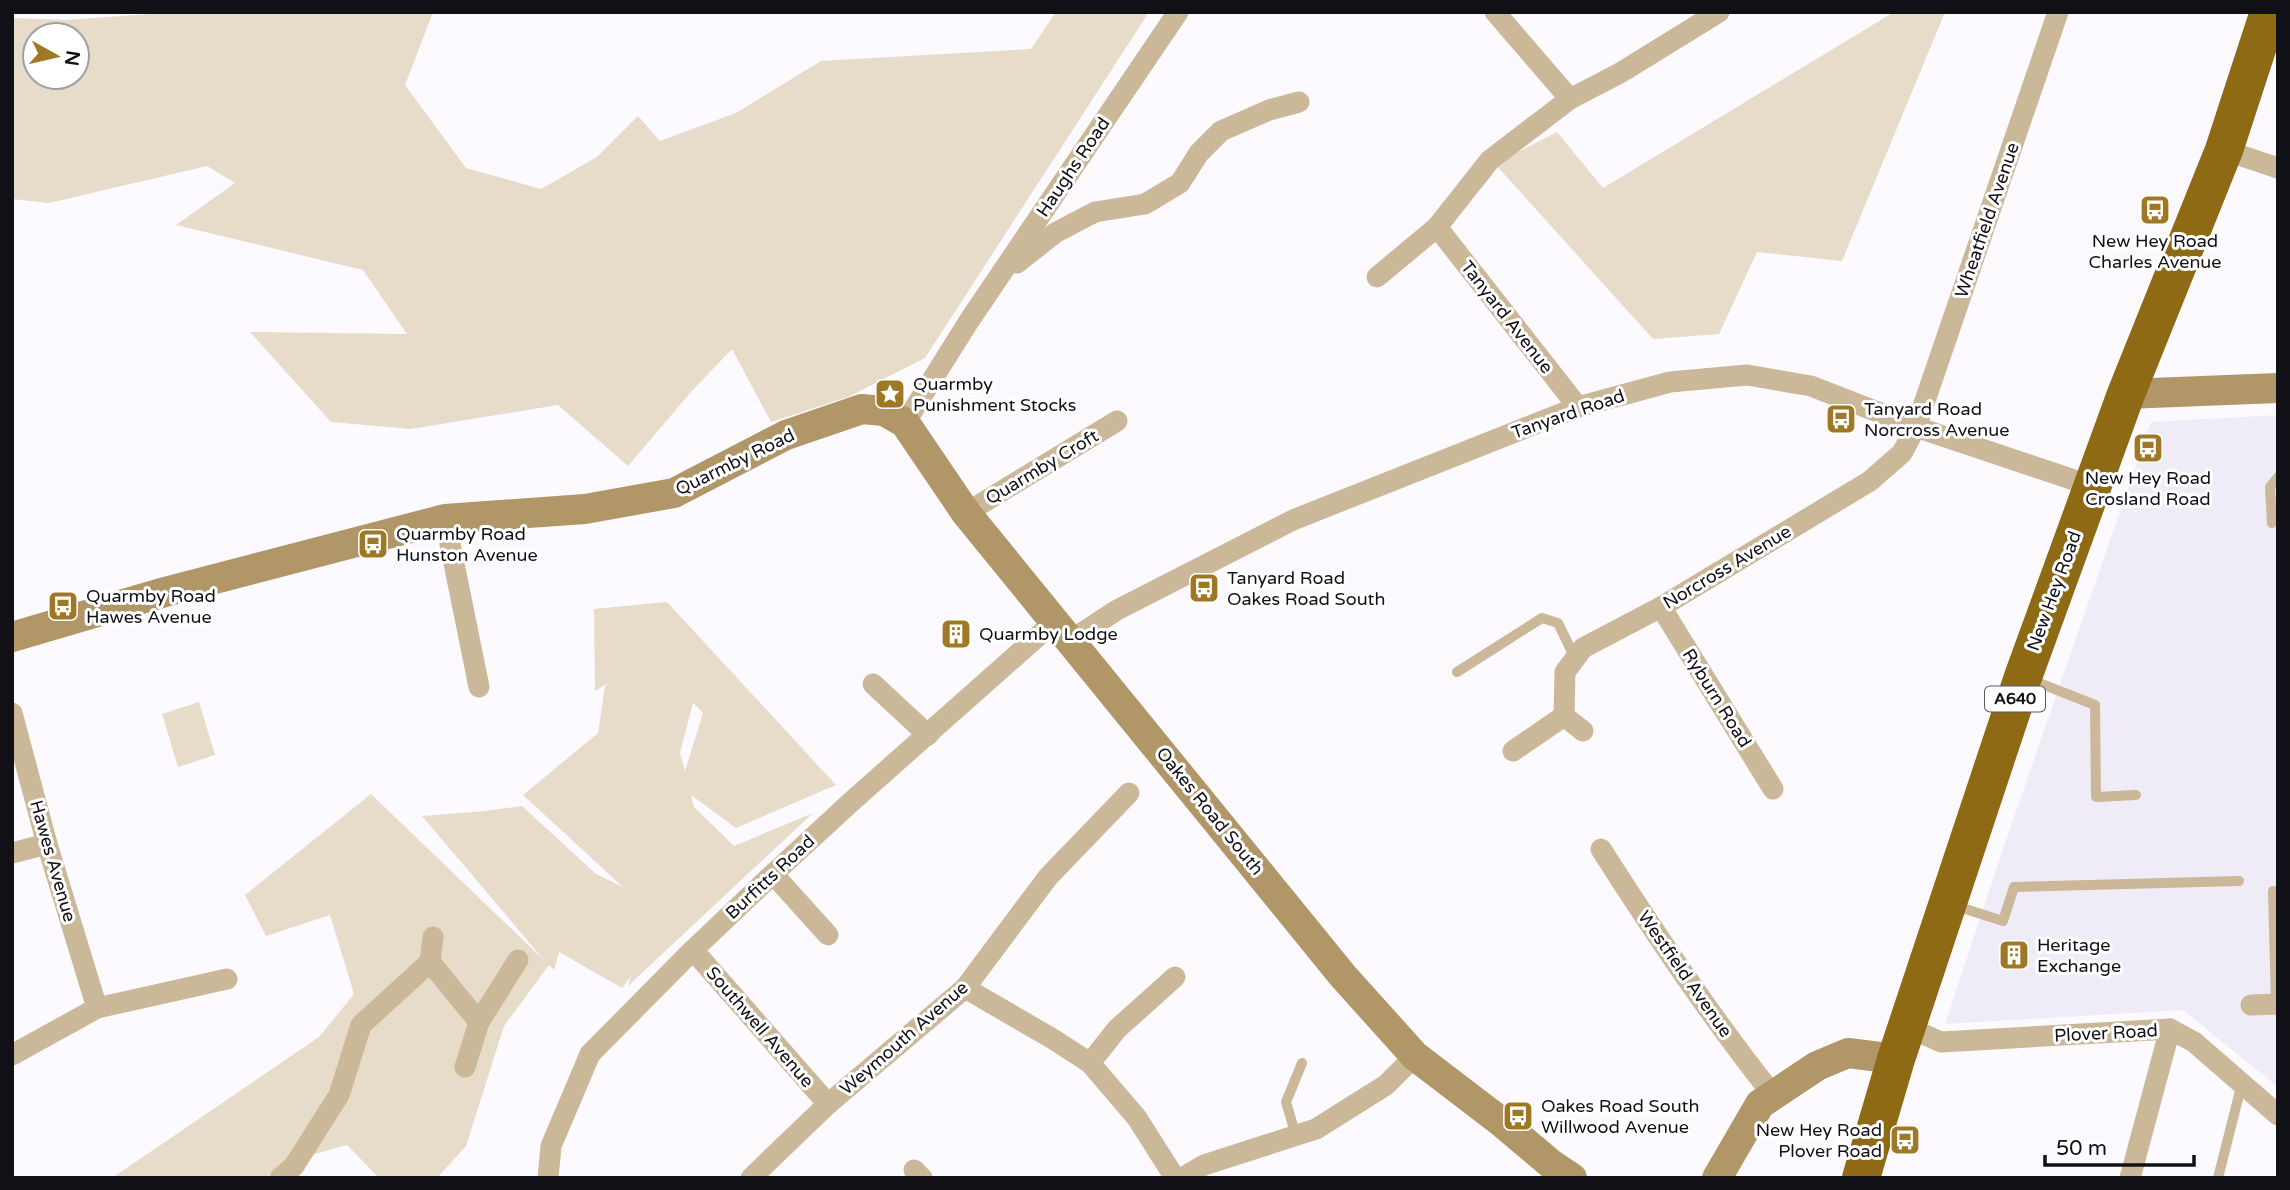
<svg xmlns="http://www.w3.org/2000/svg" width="2290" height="1190" font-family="'Varela Round',sans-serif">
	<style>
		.built { fill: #f0ecf7 }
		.green { fill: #e7dcc9; fill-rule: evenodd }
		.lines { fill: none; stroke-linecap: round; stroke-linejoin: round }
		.lane { stroke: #cab899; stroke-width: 10 }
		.street { stroke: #cab899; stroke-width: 21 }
		.secondary { stroke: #b19767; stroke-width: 30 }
		.highway { stroke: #8f6a15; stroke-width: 38 }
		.labels { text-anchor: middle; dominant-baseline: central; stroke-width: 6; stroke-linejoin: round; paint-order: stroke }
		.shield { fill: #fff; stroke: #59585d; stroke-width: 2 }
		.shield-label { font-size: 16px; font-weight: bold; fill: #121017 }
		.street-label { font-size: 18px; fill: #121017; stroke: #fff }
		.poi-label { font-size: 18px; fill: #121017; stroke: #fff; text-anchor: start }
	</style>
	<rect width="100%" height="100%" fill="#fcfaff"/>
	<path class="built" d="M2278,415V1087L2183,1010L1945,1024L2005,843L2151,422Z"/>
	<g class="green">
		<path d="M177,12H433L405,85L466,168L541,189L597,157L638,116L660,141L736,113L821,61L1031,49L1056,12H1149L925,358L848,397L771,422L732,349L691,392L628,466L558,405L411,429L331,422L250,332L407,334L363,270L176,225L235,183L207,166L49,203L12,199V18L66,20ZM77,35V77H35V35Z"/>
		<path d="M1894,12H1945L1842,261L1757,252L1719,334L1653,339L1495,164L1557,132L1603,188Z"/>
		<path d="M667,602L836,785L736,828L691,795L694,807L734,846L813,813L628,986L631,976L622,988L559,952L554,970L549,965L504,1026L466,1146L437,1178H379L347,1145L283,1163L266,1178H112L319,1037L354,994L330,915L266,936L245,895L371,794L544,960L422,816L485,811L522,806L596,874L623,887L523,795L598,733L605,686L609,682L595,691L594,609ZM693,703L703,713L685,771L680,753Z"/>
		<path d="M199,702L215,755L178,767L162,714Z"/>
	</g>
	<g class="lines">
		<g class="lane">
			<path d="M2272,523L2270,487L2278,477"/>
			<path d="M1457,672L1542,618L1558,623L1575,658"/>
			<path d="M2029,679L2095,705L2096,797L2136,795"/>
			<path d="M2273,891L2276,1004"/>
			<path d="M1953,905L2003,921L2014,887L2239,881"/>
			<path d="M1296,1136L1286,1102L1302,1063"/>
			<path d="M2218,1178L2242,1083"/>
		</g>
		<g class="street">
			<path d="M1495,12L1570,99"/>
			<path d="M2224,150L2278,168"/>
			<path d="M1437,227L1578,407"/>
			<path d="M1017,263L1055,233L1095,212L1145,204L1180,183L1199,153L1221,131L1269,110L1299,102"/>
			<path d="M1377,277L1437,227L1490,160L1570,99L1620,73L1719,12"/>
			<path d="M905,423L969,321L1178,12"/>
			<path d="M966,513L1117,421"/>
			<path d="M445,519L479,687"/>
			<path d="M1661,607L1773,789"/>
			<path d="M1071,640L1117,610L1293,520L1578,407L1670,382L1747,375L1811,386L1916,427L2092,486"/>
			<path d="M873,684L928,735"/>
			<path d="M12,713L47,844L97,1008"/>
			<path d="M1583,731L1564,716L1565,672L1583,648L1661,607L1870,481L1902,453L1916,427L2058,12"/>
			<path d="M1513,751L1564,716"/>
			<path d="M1601,849C1655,934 1711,1017 1773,1095"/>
			<path d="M12,853L47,844"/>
			<path d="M773,874L828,935"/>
			<path d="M693,950L828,1104"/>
			<path d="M430,962L479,1022"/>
			<path d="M965,988L1053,1039L1090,1063L1137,1118L1175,1178"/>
			<path d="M2251,1005L2278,1004"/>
			<path d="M1907,1027L1941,1042L2170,1029L2194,1042L2278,1115"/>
			<path d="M12,1055L97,1008L227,979"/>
			<path d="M1090,1063L1117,1029L1175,977"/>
			<path d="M465,1067L479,1022L518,960"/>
			<path d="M914,1170L922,1178"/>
			<path d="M280,1178L294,1166L339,1095L361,1025L430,962L433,937"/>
			<path d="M548,1178L551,1146L590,1054L693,950L773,874L851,802L1055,621"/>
			<path d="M751,1178L828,1104L965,988L1048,877L1129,793"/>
			<path d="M1182,1178L1204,1165L1316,1129L1386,1085L1415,1056"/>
			<path d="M2130,1178L2170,1029"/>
		</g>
		<g class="secondary">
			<path d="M2126,394L2278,388"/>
			<path d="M12,637L165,592L445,519L585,509L674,493L786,435L862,409L884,411L905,423L966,513L1343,976L1415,1056L1500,1121L1551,1164L1572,1178"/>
			<path d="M1717,1178L1760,1104L1817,1066L1848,1053L1896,1059"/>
		</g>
		<path class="highway" d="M1861,1178L1896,1059L2023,677L2126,394L2224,150L2269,12"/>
	</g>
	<defs>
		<g id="bus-square" transform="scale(1.575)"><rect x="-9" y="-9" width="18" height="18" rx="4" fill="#9f7825" stroke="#fff"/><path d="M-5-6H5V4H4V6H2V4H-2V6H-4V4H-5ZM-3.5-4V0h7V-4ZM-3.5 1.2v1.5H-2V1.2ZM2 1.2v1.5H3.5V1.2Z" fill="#fff"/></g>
		<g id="sight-square" transform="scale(1.575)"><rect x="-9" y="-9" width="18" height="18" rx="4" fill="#9f7825" stroke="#fff"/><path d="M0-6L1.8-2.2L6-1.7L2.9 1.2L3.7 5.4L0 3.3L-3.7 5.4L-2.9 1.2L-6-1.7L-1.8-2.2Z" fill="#fff"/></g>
		<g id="building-square" transform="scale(1.575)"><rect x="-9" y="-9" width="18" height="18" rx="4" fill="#9f7825" stroke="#fff"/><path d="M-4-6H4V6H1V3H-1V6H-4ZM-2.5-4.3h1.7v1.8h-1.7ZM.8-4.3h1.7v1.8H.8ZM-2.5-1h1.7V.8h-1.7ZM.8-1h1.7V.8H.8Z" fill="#fff"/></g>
	</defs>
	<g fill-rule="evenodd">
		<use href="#bus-square" x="2155" y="210"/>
		<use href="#sight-square" x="890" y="394"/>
		<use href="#bus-square" x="1841" y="419"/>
		<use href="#bus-square" x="2148" y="448"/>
		<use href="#bus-square" x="373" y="544"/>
		<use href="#bus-square" x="1204" y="588"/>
		<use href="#bus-square" x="63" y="606"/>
		<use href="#building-square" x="956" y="634"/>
		<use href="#building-square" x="2014" y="955"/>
		<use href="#bus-square" x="1518" y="1116"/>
		<use href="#bus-square" x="1905" y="1140"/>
	</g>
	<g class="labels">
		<rect class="shield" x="1985" y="686.5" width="60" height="25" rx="5"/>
		<g class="shield-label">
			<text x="2015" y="699">A640</text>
		</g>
		<g class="street-label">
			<text transform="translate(1073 167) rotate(-56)">Haughs Road</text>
			<text transform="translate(1987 220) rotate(-71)">Wheatfield Avenue</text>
			<text transform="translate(1507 317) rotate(52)">Tanyard Avenue</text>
			<text transform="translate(1568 414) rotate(-19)">Tanyard Road</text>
			<text transform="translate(735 462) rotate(-26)">Quarmby Road</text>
			<text transform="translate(1042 467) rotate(-31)">Quarmby Croft</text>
			<text transform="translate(1727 567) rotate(-31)">Norcross Avenue</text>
			<text transform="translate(2054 591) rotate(-70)">New Hey Road</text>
			<text transform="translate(1717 698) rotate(58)">Ryburn Road</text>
			<text transform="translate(1210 811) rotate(51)">Oakes Road South</text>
			<text transform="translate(53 861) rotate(74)">Hawes Avenue</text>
			<text transform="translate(770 877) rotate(-43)">Burfitts Road</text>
			<text transform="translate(1685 974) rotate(55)">Westfield Avenue</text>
			<text transform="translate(760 1027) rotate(49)">Southwell Avenue</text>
			<text transform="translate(2106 1033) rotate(-3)">Plover Road</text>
			<text transform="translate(904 1038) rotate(-41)">Weymouth Avenue</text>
		</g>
		<g class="poi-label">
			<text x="2155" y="241" text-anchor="middle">New Hey Road<tspan x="2155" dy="21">Charles Avenue</tspan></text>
			<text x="913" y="384">Quarmby<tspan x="913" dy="21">Punishment Stocks</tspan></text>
			<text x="1864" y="409">Tanyard Road<tspan x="1864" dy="21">Norcross Avenue</tspan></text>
			<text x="2148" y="478" text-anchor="middle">New Hey Road<tspan x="2148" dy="21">Crosland Road</tspan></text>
			<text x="396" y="534">Quarmby Road<tspan x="396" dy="21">Hunston Avenue</tspan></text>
			<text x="1227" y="578">Tanyard Road<tspan x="1227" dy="21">Oakes Road South</tspan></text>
			<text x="86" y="596">Quarmby Road<tspan x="86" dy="21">Hawes Avenue</tspan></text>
			<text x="979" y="634">Quarmby Lodge</text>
			<text x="2037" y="945">Heritage<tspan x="2037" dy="21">Exchange</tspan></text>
			<text x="1541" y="1106">Oakes Road South<tspan x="1541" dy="21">Willwood Avenue</tspan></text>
			<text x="1882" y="1130" text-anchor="end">New Hey Road<tspan x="1882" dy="21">Plover Road</tspan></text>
		</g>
	</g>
	<rect width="2290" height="1190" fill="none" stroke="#121017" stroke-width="28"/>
	<g transform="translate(56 56) rotate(98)"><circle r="33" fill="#ffffff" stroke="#a09fa2" stroke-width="2"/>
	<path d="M0-5L12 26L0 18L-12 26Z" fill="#9f7825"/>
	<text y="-10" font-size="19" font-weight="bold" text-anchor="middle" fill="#121017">N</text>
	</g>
	<path d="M2045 1155v10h149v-10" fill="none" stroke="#121017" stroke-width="3.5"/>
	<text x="2056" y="1155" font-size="21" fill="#121017" stroke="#ffffff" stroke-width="5" paint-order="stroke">50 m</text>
</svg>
